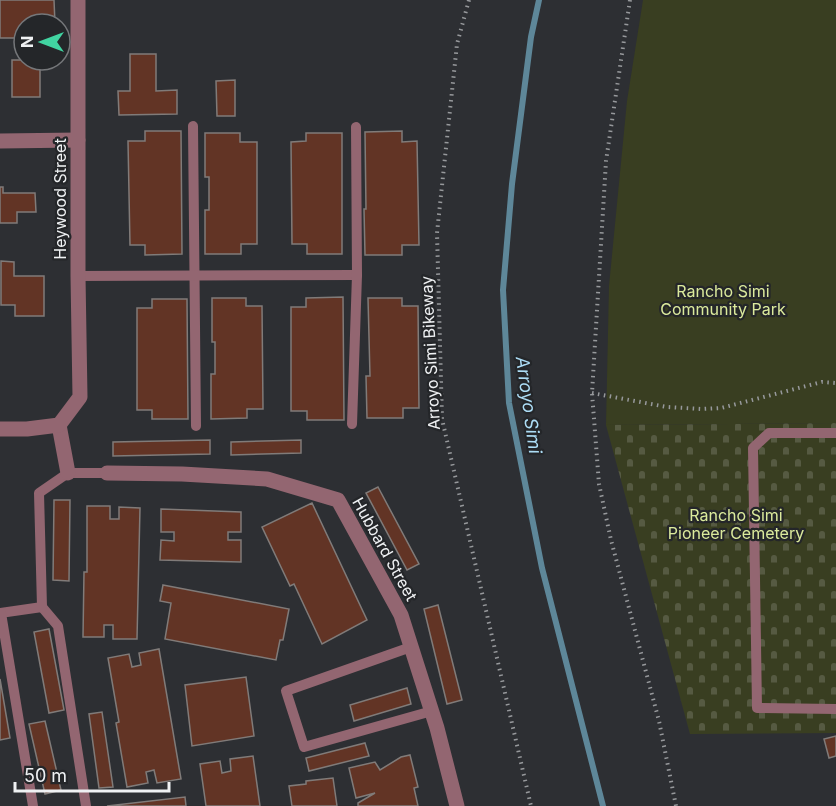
<svg xmlns="http://www.w3.org/2000/svg" width="836" height="806" font-family="Inter,sans-serif">
	<style>
		.green { fill: #393e21 }
		.cemetery { fill: url(#cemetery-stones) }
		.lines { fill: none; stroke-linecap: round; stroke-linejoin: round }
		.stream { stroke: #5e8799; stroke-width: 6 }
		.building { fill: #623425; stroke: #807b79; stroke-width: 1.5 }
		.path { stroke: #97999c; stroke-width: 4; stroke-dasharray: 1.5 4.5; stroke-linecap: butt }
		.lane { stroke: #936671; stroke-width: 10 }
		.street { stroke: #936671; stroke-width: 15 }
		.labels { text-anchor: middle; dominant-baseline: central; stroke-width: 4.5; stroke-linejoin: round; paint-order: stroke }
		.street-label { font-size: 16px; fill: #eff1f3; stroke: #242629 }
		.park-label { font-size: 16px; fill: #dbea9c; stroke: #242629 }
		.water-label { font-size: 18px; font-style: italic; fill: #adddf6; stroke: #242629 }
	</style>
	<defs>
		<pattern id="cemetery-stones" width="16" height="16" patternUnits="userSpaceOnUse" patternTransform="scale(1.5)"><rect width="16" height="16" fill="#393e21"/><path d="M2 7V4a2 2 0 0 1 4 0v3zM10 15v-3a2 2 0 0 1 4 0v3z" fill="#565a42"/></pattern>
	</defs>
	<rect width="100%" height="100%" fill="#2d2f33"/>
	<path class="green" d="M643,0H836V423L606,425L609,286L627,101Z"/>
	<path class="cemetery" d="M836,423V733L690,734L606,425Z"/>
	<g class="lines">
		<path class="stream" d="M539,0L531,37L512,184L503,290L509,403L542,568L603,806"/>
	</g>
	<g class="building">
		<path d="M0,0H54L55,24H24V38H0Z"/>
		<path d="M130,54H156V91L177,90V114L119,115L118,91H130Z"/>
		<rect x="12" y="60" width="28" height="37"/>
		<path d="M235,80V116H217L216,81Z"/>
		<path d="M145,131H181L182,254L145,255V245H130L128,141H145Z"/>
		<path d="M402,131V142L417,141L419,245H402V255H365L364,209H366L365,132Z"/>
		<path d="M205,133H240V142H257V244H241V254H205V210H209V177H205Z"/>
		<path d="M306,133H342V254H307V244H292L291,142L306,141Z"/>
		<path d="M0,187H3V193H35L36,212H17V223H0Z"/>
		<path d="M1,261L14,262V276H44V316H15V305H1Z"/>
		<path d="M343,297L344,420H307V411H291V307H306V298Z"/>
		<path d="M212,298H246V306H262L263,409H247V418L211,419V374H215V342H212Z"/>
		<path d="M368,298H402V306H418L419,408H403V418H367L366,376H370Z"/>
		<path d="M152,299H187L188,419H152V410H137V308H152Z"/>
		<path d="M210,440V454L113,456V442Z"/>
		<path d="M301,440V453L231,455V442Z"/>
		<path d="M378,487L419,564L407,570L366,493Z"/>
		<path d="M54,500H70L69,581L53,580Z"/>
		<path d="M312,503L367,620L322,644L294,584L290,586L262,527Z"/>
		<path d="M87,506H110V519H119V507L140,508L137,639H113V625H104V637H83L84,572H87Z"/>
		<path d="M161,509L241,512V532H228V540H241V562L160,560L161,540L174,541V532H161Z"/>
		<path d="M163,585L289,609L283,640H280L276,660L165,639L171,603L160,601Z"/>
		<path d="M438,605L462,700L447,704L424,609Z"/>
		<path d="M49,629L64,710L49,713L34,632Z"/>
		<path d="M159,649L181,779L157,783L154,770L146,772L148,783L127,787L116,723L119,722L108,658L129,654L132,667L141,665L139,653Z"/>
		<path d="M246,677L254,736L192,746L185,685Z"/>
		<path d="M0,679L10,738L0,740Z"/>
		<path d="M407,688L411,704L354,721L350,705Z"/>
		<path d="M102,712L113,787L99,788L89,714Z"/>
		<path d="M45,721L61,790L45,794L29,724Z"/>
		<path d="M836,736V756L829,758L824,739Z"/>
		<path d="M365,743L369,756L309,771L306,758Z"/>
		<path d="M410,755L418,787L414,788L418,806H358V803L375,793L356,798L349,768L375,762L380,770L401,757Z"/>
		<path d="M253,756L260,806H206L200,764L220,761L222,773L231,771L230,759Z"/>
		<path d="M333,778L337,806H292L289,786L306,784V781Z"/>
		<path d="M185,797L186,806H107Z"/>
	</g>
	<g class="lines">
		<g class="path">
			<path d="M469,0L457,44L437,233L442,419L531,806"/>
			<path d="M630,0L606,161L592,393L599,484L611,540L659,721L676,806"/>
			<path d="M592,393L667,407L702,409L721,408L822,382L836,383"/>
		</g>
		<g class="lane">
			<path d="M193,126L196,426"/>
			<path d="M78,276L357,275"/>
			<path d="M352,424L357,275L356,127"/>
			<path d="M836,433H769L753,448L757,708L836,709"/>
			<path d="M42,607L58,626L86,806"/>
			<path d="M0,613L42,607L39,493L68,473H107"/>
			<path d="M1,613L33,806"/>
			<path d="M411,647L286,691L304,747L432,711"/>
		</g>
		<g class="street">
			<path d="M0,141L78,140"/>
			<path d="M59,425L68,473"/>
			<path d="M0,429H27L59,425L80,397L78,276V0"/>
			<path d="M107,473L182,474L267,479L338,500L401,615L437,728L457,806"/>
		</g>
	</g>
	<g class="labels">
		<g class="street-label">
			<text transform="translate(60 199) rotate(-90)">Heywood Street</text>
			<text transform="translate(430 353) rotate(-93)">Arroyo Simi Bikeway</text>
			<text transform="translate(385 549) rotate(61)">Hubbard Street</text>
		</g>
		<g class="park-label">
			<text x="723" y="291">Rancho Simi<tspan x="723" dy="18">Community Park</tspan></text>
			<text x="736" y="515">Rancho Simi<tspan x="736" dy="18">Pioneer Cemetery</tspan></text>
		</g>
		<g class="water-label">
			<text transform="translate(529 405) rotate(82)">Arroyo Simi</text>
		</g>
	</g>
	<g transform="translate(42 42) rotate(270)"><circle r="28" fill="#242629" stroke="#75777a" stroke-width="1.5"/>
	<path d="M0-4.5L10 22L0 15L-10 22Z" fill="#41d4a1"/>
	<text y="-9" font-size="16" font-weight="bold" text-anchor="middle" fill="#eff1f3">N</text>
	</g>
	<path d="M15 782v9h154v-9" fill="none" stroke="#eff1f3" stroke-width="3"/>
	<text x="24" y="782" font-size="18" fill="#eff1f3" stroke="#242629" stroke-width="4.5" paint-order="stroke">50 m</text>
</svg>
